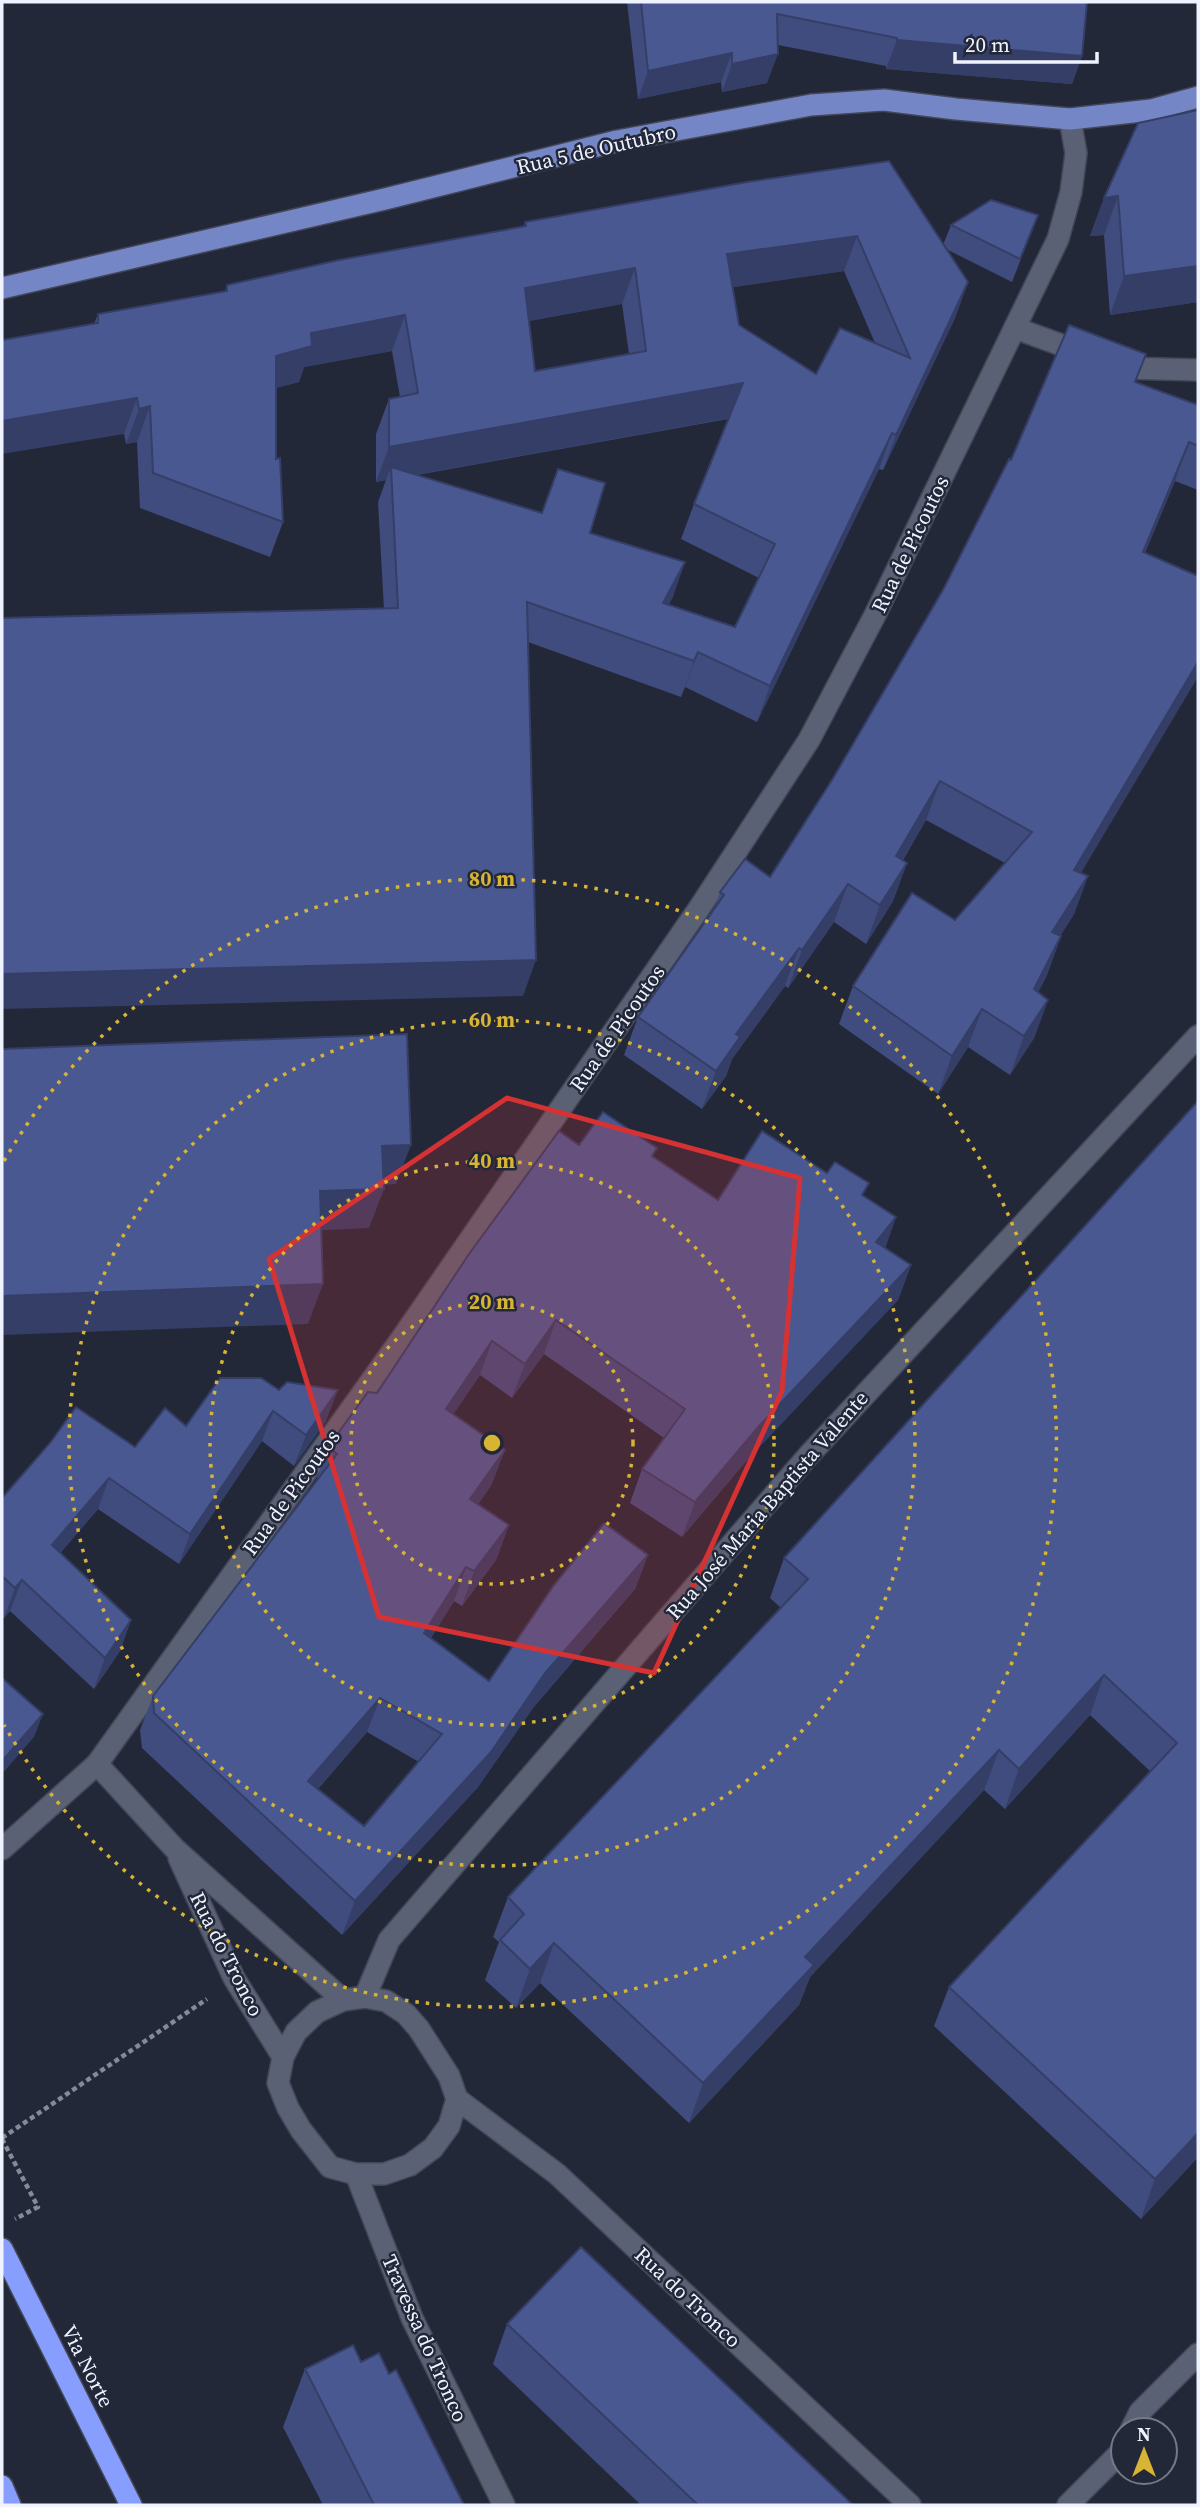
<svg xmlns="http://www.w3.org/2000/svg" width="1200" height="2507" font-family="'Source Serif 4',serif">
	<style>
		.lines { fill: none; stroke-linecap: round; stroke-linejoin: round }
		.minor-casing { stroke: #424656; stroke-width: 24 }
		.major-casing { stroke: #424656; stroke-width: 24 }
		.highway-casing { stroke: #424656; stroke-width: 24 }
		.path { stroke: #858a98; stroke-width: 4.5; stroke-dasharray: 5 3.5; stroke-linecap: butt }
		.minor { stroke: #5b6175; stroke-width: 21 }
		.major { stroke: #7586c7; stroke-width: 21 }
		.highway { stroke: #879efe; stroke-width: 21 }
		.wall { fill: #404c7d; fill-rule: evenodd }
		.shaded-wall { fill: #343e66 }
		.building { fill: #4a5891; stroke: #343e66; stroke-width: 2; fill-rule: evenodd }
		.marked { fill: #d73233; fill-opacity: 0.2; stroke: #d73233; stroke-width: 5; stroke-linejoin: round }
		.ring { fill: none; stroke: #d8b434; stroke-width: 3.5; stroke-dasharray: 3.5 7 }
		.labels { text-anchor: middle; dominant-baseline: central; stroke-width: 5; stroke-linejoin: round; paint-order: stroke }
		.street-label { font-size: 21px; fill: #eff3ff; stroke: #232839 }
		.centre { fill: #d8b434; stroke: #232839; stroke-width: 3.5 }
		.ring-label { font-size: 21px; text-anchor: middle; font-weight: bold; fill: #d8b434; stroke: #232839; stroke-width: 5; stroke-linejoin: round; paint-order: stroke }
	</style>
	<rect width="100%" height="100%" fill="#232839"/>
	<g class="lines">
		<g class="minor-casing">
			<g id="minor">
				<path d="M1015,328L1124,368L1198,370"/>
				<path d="M97,1764L175,1849L343,2000"/>
				<path d="M2,1849L97,1764L402,1338L700,907L809,740L875,615L1058,239L1071,192L1076,153L1070,119"/>
				<path d="M179,1858L234,1978L283,2057"/>
				<path d="M365,1997L389,1940L808,1456L1198,1036"/>
				<path d="M457,2099L449,2126L433,2148L410,2165L384,2174H356L330,2167L301,2130L288,2108L278,2083L283,2057L296,2032L317,2012L343,2000L365,1997L386,2001L406,2014L419,2029L449,2076L457,2099L557,2174L910,2505"/>
				<path d="M356,2174L412,2318L504,2505"/>
				<path d="M1131,2430L1140,2412L1198,2354"/>
				<path d="M1068,2505L1120,2453L1123,2447"/>
			</g>
		</g>
		<g class="major-casing">
			<path id="major" d="M2,288L385,199L617,141L811,105L884,100L956,109L1070,119L1151,110L1198,97"/>
		</g>
		<g class="highway-casing">
			<g id="highway">
				<path d="M2,2249L131,2505"/>
				<path d="M2,2486L10,2505"/>
			</g>
		</g>
		<g class="path">
			<path d="M2,2138L207,1999"/>
			<path d="M2,2139L38,2207L15,2219"/>
		</g>
		<use href="#minor" class="minor"/>
		<use href="#major" class="major"/>
		<use href="#highway" class="highway"/>
	</g>
	<g class="wall">
		<path d="M627,2H1087L1082,56L1072,84L886,69V66L778,45L767,83L722,92L721,82L638,99Z"/>
		<path d="M1198,110V302L1110,315L1104,235L1090,236L1104,198Z"/>
		<path d="M747,182L943,245L951,225L1038,215L1012,282L946,249L968,282L955,318L883,470L879,469L757,722L685,687L681,697L528,642L523,996L384,609L378,502L386,480L376,482V434L389,399L400,397L392,351L304,367L299,382L276,388V459L283,522L270,557L140,508L137,442L126,444L124,434L94,324L98,314L225,291L227,285L524,226L525,222ZM844,271L875,343L816,374L739,325L733,287ZM622,304L629,354L535,371L529,321ZM728,419L694,504L681,539L759,578L735,627L668,605L673,597L590,533L417,475Z"/>
		<path d="M1146,354L1135,382L1198,405V490L1175,481L1145,553L1081,873L1088,876L1074,914L1060,936H1061L1047,975L1038,992L1048,1000L1034,1038L1010,1075L968,1047L938,1094L839,1024L853,986L955,920L1005,863L926,820L903,860L907,863L893,901L866,944L834,922L788,988L785,986L732,1059L726,1076L702,1109L624,1055L638,1017L715,907L720,892L770,877L832,780L943,590L1011,460Z"/>
		<path d="M1198,1101V2157L1141,2219L934,2026L949,1987L1150,1771L1090,1715L1005,1809L984,1790L810,1977L799,2005L689,2123L540,1983L516,2008L485,1980L499,1942L493,1937L508,1897L781,1608L770,1598L784,1558Z"/>
		<path d="M579,1145L654,1158L718,1200L864,1196L896,1217L885,1248L911,1265L898,1300L748,1459L682,1537L630,1503L642,1469L664,1438L544,1354L512,1398L480,1375L453,1414L492,1484L478,1504L509,1525L496,1560L462,1606L454,1601L431,1638L489,1681L648,1555L635,1589L533,1708L478,1787L342,1935L142,1748L140,1730L153,1696L316,1481L328,1447L377,1393ZM367,1732L419,1762L364,1826L318,1789Z"/>
		<path d="M220,1378L326,1421L294,1466L262,1441L179,1564L98,1509L60,1553L131,1620L120,1651L94,1689L10,1611L4,1618L2,1617V1498L135,1447L186,1426Z"/>
		<path d="M507,2324L853,2505H641L493,2364Z"/>
		<path d="M361,2362L389,2374L464,2505H323L283,2427L305,2369Z"/>
	</g>
	<g class="shaded-wall">
		<path d="M897,40L1082,56L1072,84L886,69Z"/>
		<path d="M732,53L721,82L638,99L648,71Z"/>
		<path d="M778,54L767,83L722,92L732,64Z"/>
		<path d="M1118,196L1104,235L1090,236L1104,198Z"/>
		<path d="M857,236L844,271L714,290L727,254Z"/>
		<path d="M1198,266V302L1110,315L1124,276Z"/>
		<path d="M635,268L622,304L512,324L525,288Z"/>
		<path d="M968,282L955,318L883,470L896,435Z"/>
		<path d="M405,315L392,351L304,367L299,382L263,391L276,356L311,333Z"/>
		<path d="M743,383L730,418L392,479L391,467L386,480L376,482L389,447Z"/>
		<path d="M137,398L124,434L2,454V421Z"/>
		<path d="M150,406L137,442L126,444L139,409Z"/>
		<path d="M892,433L879,469L757,722L770,686Z"/>
		<path d="M1189,442L1175,481L1129,590L1143,552Z"/>
		<path d="M685,562L673,597L650,639L663,603Z"/>
		<path d="M698,652L685,687L681,697L694,661Z"/>
		<path d="M1198,662V677L1060,908L1074,870Z"/>
		<path d="M940,781L926,820L882,894L896,856Z"/>
		<path d="M907,863L893,901L866,944L880,905Z"/>
		<path d="M1088,876L1074,914L1038,971L1052,932Z"/>
		<path d="M848,884L834,922L788,988L802,950Z"/>
		<path d="M1061,936L1047,975L1021,1028L1034,989Z"/>
		<path d="M799,948L785,986L732,1059L726,1076L702,1109L716,1071L736,1034Z"/>
		<path d="M536,960L523,996L2,1009V974Z"/>
		<path d="M1048,1000L1034,1038L1010,1075L1024,1036Z"/>
		<path d="M982,1009L968,1047L938,1094L952,1056Z"/>
		<path d="M411,1145L396,1184L367,1186L382,1146Z"/>
		<path d="M384,1189L369,1228L305,1231L320,1191Z"/>
		<path d="M896,1217L884,1252L876,1242Z"/>
		<path d="M911,1265L898,1300L748,1459L682,1537L695,1502L760,1425Z"/>
		<path d="M323,1284L308,1324L2,1335V1296Z"/>
		<path d="M556,1320L544,1354L512,1398L525,1364Z"/>
		<path d="M492,1341L480,1375L434,1443L446,1409Z"/>
		<path d="M338,1390L326,1421L294,1466L306,1435Z"/>
		<path d="M273,1411L262,1441L179,1564L190,1534Z"/>
		<path d="M505,1450L492,1484L458,1534L470,1499Z"/>
		<path d="M109,1478L98,1509L41,1576L52,1545Z"/>
		<path d="M509,1525L496,1560L462,1606L474,1571Z"/>
		<path d="M648,1555L635,1589L533,1708L478,1787L342,1935L355,1901L545,1673Z"/>
		<path d="M466,1567L454,1601L412,1668L424,1633Z"/>
		<path d="M22,1580L10,1611L4,1618L15,1588Z"/>
		<path d="M131,1620L120,1651L94,1689L105,1658Z"/>
		<path d="M1104,1675L1090,1715L1005,1809L1019,1769Z"/>
		<path d="M380,1698L367,1732L295,1815L308,1781Z"/>
		<path d="M43,1714L34,1737L2,1774V1761Z"/>
		<path d="M999,1750L984,1790L810,1977L799,2005L689,2123L703,2083L805,1957Z"/>
		<path d="M554,1943L540,1983L516,2008L530,1969Z"/>
		<path d="M1198,2133V2157L1141,2219L1155,2179Z"/>
	</g>
	<g class="building">
		<path d="M641,2H1087L1082,56L897,40V38L777,14L778,54L732,64V53L648,71Z"/>
		<path d="M1198,110V266L1124,276L1118,196L1104,198L1138,123Z"/>
		<path d="M889,161L968,282L896,435L892,433L770,686L698,652L694,661L527,602L536,960L2,974V618L398,608L391,467L542,513L558,469L605,483L590,533L685,562L663,603L735,627L775,544L694,504L743,383L389,447V399L418,393L405,315L311,333L312,346L276,356V459L280,458L283,522L153,473L150,406L139,409L137,398L2,421V340L98,323V314L227,291V285L339,260L526,226L525,222L747,182ZM857,236L910,358L840,328L816,374L739,325L727,254ZM635,268L646,351L535,371L525,288Z"/>
		<path d="M991,200L1038,215L1020,259L951,225Z"/>
		<path d="M1069,325L1146,354L1135,382L1198,405V446L1189,442L1143,552L1198,576V662L1074,870L1088,876L1052,932L1061,936L1034,989L1048,1000L1024,1036L982,1009L952,1056L853,986L912,893L955,920L1032,832L940,781L896,856L907,863L880,905L848,884L802,950L799,948L736,1034L740,1037L716,1071L638,1017L724,895L720,892L745,859L770,877L832,780L943,590L1009,459L1011,460Z"/>
		<path d="M407,1034L411,1145L382,1146L384,1189L320,1191L323,1284L2,1296V1049Z"/>
		<path d="M1198,1101V2133L1155,2179L949,1987L1177,1743L1104,1675L1019,1769L999,1750L805,1957L814,1965L703,2083L554,1943L530,1969L500,1940L524,1914L508,1897L808,1579L784,1558Z"/>
		<path d="M603,1112L657,1148L652,1156L718,1200L762,1131L827,1173L835,1162L869,1183L862,1195L896,1217L876,1242L911,1265L760,1425L695,1502L642,1469L685,1409L556,1320L525,1364L492,1341L446,1409L505,1450L470,1499L509,1525L474,1571L466,1567L424,1633L489,1681L554,1585L604,1523L648,1555L545,1673L491,1752L355,1901L154,1713L153,1696L337,1454L328,1447L368,1392L377,1393L469,1254L559,1131L579,1145ZM380,1698L442,1734L364,1826L308,1781Z"/>
		<path d="M220,1378H261L279,1390L287,1382L338,1390L306,1435L273,1411L190,1534L109,1478L52,1545L131,1620L105,1658L22,1580L15,1588L2,1576V1498L50,1443L76,1407L135,1447L165,1408L186,1426Z"/>
		<path d="M2,1678L43,1714L2,1761Z"/>
		<path d="M581,2247L853,2505H698L507,2324Z"/>
		<path d="M353,2345L361,2362L379,2353L389,2374L396,2370L464,2505H374L305,2369Z"/>
	</g>
	<path class="marked" d="M507,1098L800,1178L782,1391L654,1673L379,1617L269,1259Z"/>
	<g class="ring">
		<circle cx="492" cy="1443" r="141"/>
		<circle cx="492" cy="1443" r="282"/>
		<circle cx="492" cy="1443" r="423"/>
		<path d="M4 1161A564 564 0 1 1 4 1725"/>
	</g>
	<g class="labels">
		<g class="street-label">
			<text transform="translate(596 149) rotate(-13)">Rua 5 de Outubro</text>
			<text transform="translate(910 544) rotate(-64)">Rua de Picoutos</text>
			<text transform="translate(617 1028) rotate(-55)">Rua de Picoutos</text>
			<text transform="translate(291 1492) rotate(-54)">Rua de Picoutos</text>
			<text transform="translate(767 1505) rotate(-49)">Rua José Maria Baptista Valente</text>
			<text transform="translate(227 1954) rotate(63)">Rua do Tronco</text>
			<text transform="translate(688 2297) rotate(43)">Rua do Tronco</text>
			<text transform="translate(425 2338) rotate(66)">Travessa do Tronco</text>
			<text transform="translate(88 2366) rotate(63)">Via Norte</text>
		</g>
	</g>
	<circle cx="492" cy="1443" r="10" class="centre"/>
	<g class="ring-label">
		<text x="492" y="886">80 m</text>
		<text x="492" y="1027">60 m</text>
		<text x="492" y="1168">40 m</text>
		<text x="492" y="1309">20 m</text>
	</g>
	<rect width="1200" height="2507" fill="none" stroke="#eff3ff" stroke-width="7"/>
	<g transform="translate(1144 2451)"><circle r="33" fill="#232839" stroke="#757988" stroke-width="2"/>
	<path d="M0-5L12 26L0 18L-12 26Z" fill="#d8b434"/>
	<text y="-10" font-size="19" font-weight="bold" text-anchor="middle" fill="#eff3ff">N</text>
	</g>
	<path d="M955 52v10h142v-10" fill="none" stroke="#eff3ff" stroke-width="3.5"/>
	<text x="965" y="52" font-size="21" fill="#eff3ff" stroke="#232839" stroke-width="5" paint-order="stroke">20 m</text>
</svg>
